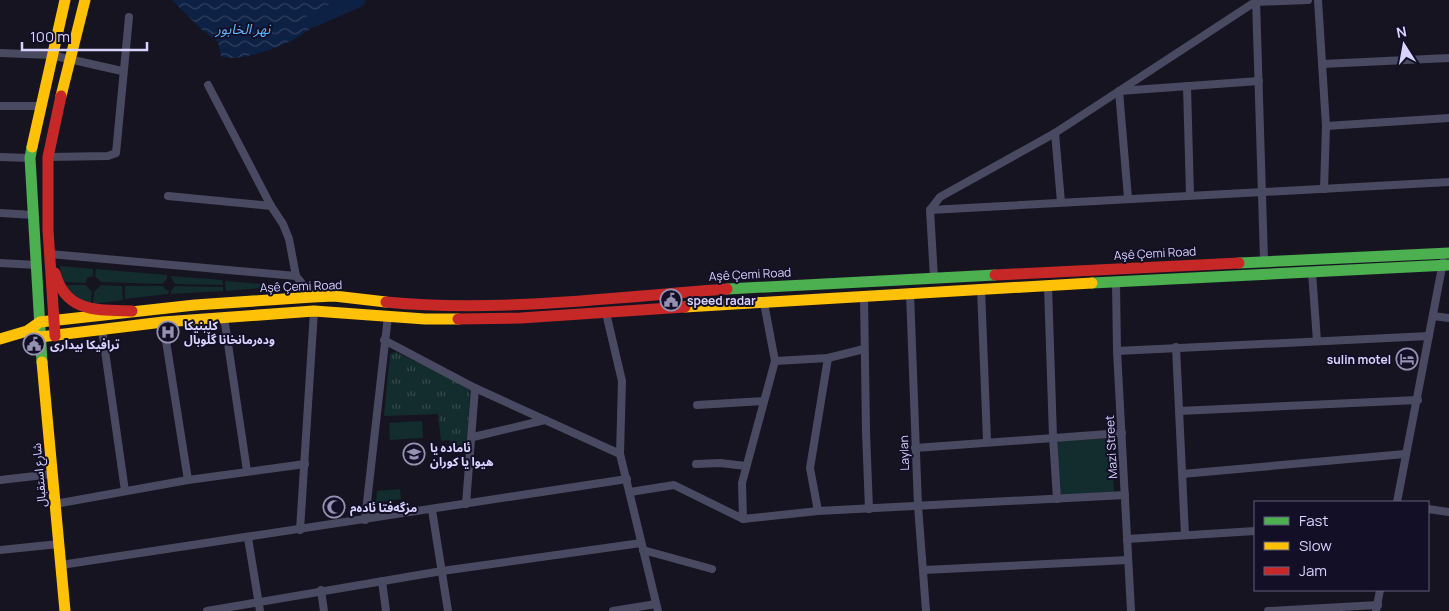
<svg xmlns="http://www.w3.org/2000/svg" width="1449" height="611" font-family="Manrope,'Noto Sans Arabic',sans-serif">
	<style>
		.grass { fill: url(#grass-tufts) }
		.green { fill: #132c2d }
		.water { fill: url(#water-waves) }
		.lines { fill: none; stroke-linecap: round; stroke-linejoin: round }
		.river { stroke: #0d2144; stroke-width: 15 }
		.street { stroke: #4a4962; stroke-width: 8 }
		.fast { stroke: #4caf50; stroke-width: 11 }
		.slow { stroke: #ffc107; stroke-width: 11 }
		.jam { stroke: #c62828; stroke-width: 11 }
		.labels { text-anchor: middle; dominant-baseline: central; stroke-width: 4; stroke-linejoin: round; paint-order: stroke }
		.street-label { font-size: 12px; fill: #d9d4ff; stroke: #130f26 }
		.poi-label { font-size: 12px; font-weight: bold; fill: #d9d4ff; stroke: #130f26; text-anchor: start }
		.water-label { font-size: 14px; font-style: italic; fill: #62b6ff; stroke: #130f26 }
	</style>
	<defs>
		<pattern id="grass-tufts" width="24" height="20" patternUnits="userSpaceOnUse" patternTransform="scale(1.25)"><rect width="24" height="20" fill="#132c2d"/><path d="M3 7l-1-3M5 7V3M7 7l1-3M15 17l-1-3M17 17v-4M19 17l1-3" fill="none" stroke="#354a4c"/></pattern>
		<pattern id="water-waves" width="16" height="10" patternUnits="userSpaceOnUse" patternTransform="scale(1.25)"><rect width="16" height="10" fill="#0d2144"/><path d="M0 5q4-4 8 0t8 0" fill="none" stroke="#304060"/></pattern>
	</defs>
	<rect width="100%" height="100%" fill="#161421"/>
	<path class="grass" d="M396,352L470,388L467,450H451L450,440L441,441L438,414L384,416L390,354Z"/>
	<g class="green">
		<path d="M60,266L93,269V276L87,278L86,283L62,282Z"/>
		<path d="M96,269L167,275V279L162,284L101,282L95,276Z"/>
		<path d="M170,276L222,280L223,285L175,284Z"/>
		<path d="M225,281L275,285L276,287L226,291Z"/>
		<path d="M62,285H86L92,292L91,303L76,300Z"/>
		<path d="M101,285L122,286L123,300L93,304L94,292Z"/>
		<path d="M125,286H163L165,289L169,291L168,294L125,299Z"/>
		<path d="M175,286L223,287V291L171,294V291Z"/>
		<path d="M422,421L423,438L390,440L389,423Z"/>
		<path d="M1111,438L1114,492L1059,495L1057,441Z"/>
		<path d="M400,489L401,499L376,503L377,491Z"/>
	</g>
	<path class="water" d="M172,0H348C332,12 316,26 298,37C283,46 238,64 221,56L218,42L201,29Z"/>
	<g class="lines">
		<path class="river" d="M313,20L358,0"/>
		<g class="street">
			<path d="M1256,0L1264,260"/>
			<path d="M1318,0L1326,126L1324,189"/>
			<path d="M0,53L51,55L122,71"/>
			<path d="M1322,64L1449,58"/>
			<path d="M208,85L271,206L283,224L289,239L296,276L313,297"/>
			<path d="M1187,86L1190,195"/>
			<path d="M0,106H40"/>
			<path d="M1326,126L1449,118"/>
			<path d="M1055,133L1061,202"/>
			<path d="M0,157L30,158"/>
			<path d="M48,157L108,156L116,153L129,17"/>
			<path d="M168,196L271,206"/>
			<path d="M1128,198L1119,91L1259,81"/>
			<path d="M930,210L1449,182"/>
			<path d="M0,213L33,215"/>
			<path d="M50,254L296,276"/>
			<path d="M0,263L37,265"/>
			<path d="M1312,272L1317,341"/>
			<path d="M934,278L930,210L940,197L1055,133L1255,2L1308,0"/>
			<path d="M1116,282L1117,351L1131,611"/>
			<path d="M1048,286L1053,437L1057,499"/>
			<path d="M981,288L987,441"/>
			<path d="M910,293L918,506L926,611"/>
			<path d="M864,296L866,432L869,509"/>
			<path d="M606,313L622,381L620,454L658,611"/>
			<path d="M1433,316L1449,318"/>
			<path d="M224,317L247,471"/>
			<path d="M163,322L188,480"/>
			<path d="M102,330L125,491"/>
			<path d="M384,340L475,388L620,454"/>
			<path d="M1176,347L1185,535"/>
			<path d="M1117,351L1429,336"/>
			<path d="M775,361L828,358L864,349"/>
			<path d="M697,405L764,401"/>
			<path d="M1179,411L1418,400"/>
			<path d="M473,437L545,420"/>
			<path d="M915,448L1122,433"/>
			<path d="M696,464L720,463L746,466"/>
			<path d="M1182,474L1405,454"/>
			<path d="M0,480L53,474"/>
			<path d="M630,492L674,485L743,519L818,511L1125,495"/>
			<path d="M1397,502L1443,262"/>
			<path d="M55,504L188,480L305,464"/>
			<path d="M466,504L475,388"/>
			<path d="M1428,509L1449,512"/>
			<path d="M432,510L448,611"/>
			<path d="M818,511L810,468L828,358"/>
			<path d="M743,519L742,483L775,361L764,303"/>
			<path d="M365,520L388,316"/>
			<path d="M300,530L314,311"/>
			<path d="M248,538L260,611"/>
			<path d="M1127,539L1255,531"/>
			<path d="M0,550L59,544"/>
			<path d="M643,550L712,569"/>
			<path d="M61,565L627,479"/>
			<path d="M924,570L1128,560"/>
			<path d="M382,581L386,611"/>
			<path d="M321,590L324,611"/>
			<path d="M207,611L442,571L641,543"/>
			<path d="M613,611L656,604"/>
			<path d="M1268,611L1378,605"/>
			<path d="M1376,611L1380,590"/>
		</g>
		<g class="fast">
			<path d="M32,147L30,158L42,362"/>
			<path d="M1239,263L1449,253"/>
			<path d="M1092,283L1449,265"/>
			<path d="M727,289L995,275"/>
		</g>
		<g class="slow">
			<path d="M61,96L85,0"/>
			<path d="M32,147L65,0"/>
			<path d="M685,307L1092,283"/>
			<path d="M33,334L40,337L163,322L314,311L425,319H458"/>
			<path d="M0,339L27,331L40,322L195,305L313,297L334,296L386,302"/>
			<path d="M42,362L65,611"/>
		</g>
		<g class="jam">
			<path d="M55,273C66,313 97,310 132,311"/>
			<path d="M995,275L1239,263"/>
			<path d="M386,302C495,313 618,297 727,289"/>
			<path d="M458,319L521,318L685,307"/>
			<path d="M55,336L48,230V157L61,96"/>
		</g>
	</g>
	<defs>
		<g id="civic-ring" transform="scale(1.125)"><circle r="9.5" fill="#130f26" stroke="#9591b1" stroke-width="1.5"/><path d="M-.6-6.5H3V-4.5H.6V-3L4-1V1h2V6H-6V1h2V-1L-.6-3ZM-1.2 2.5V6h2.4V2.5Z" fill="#9591b1"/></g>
		<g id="hospital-ring" transform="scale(1.125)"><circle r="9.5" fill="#130f26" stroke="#9591b1" stroke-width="1.5"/><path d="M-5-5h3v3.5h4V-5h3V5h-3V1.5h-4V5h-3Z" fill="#9591b1"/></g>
		<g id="hotel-ring" transform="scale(1.125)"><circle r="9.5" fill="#130f26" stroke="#9591b1" stroke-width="1.5"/><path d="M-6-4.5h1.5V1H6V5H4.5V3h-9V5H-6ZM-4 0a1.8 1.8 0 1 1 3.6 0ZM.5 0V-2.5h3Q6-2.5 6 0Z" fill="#9591b1"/></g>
		<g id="school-ring" transform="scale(1.125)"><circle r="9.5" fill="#130f26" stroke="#9591b1" stroke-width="1.5"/><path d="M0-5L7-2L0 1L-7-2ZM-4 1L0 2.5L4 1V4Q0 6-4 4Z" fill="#9591b1"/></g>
		<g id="mosque-ring" transform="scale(1.125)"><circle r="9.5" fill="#130f26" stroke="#9591b1" stroke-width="1.5"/><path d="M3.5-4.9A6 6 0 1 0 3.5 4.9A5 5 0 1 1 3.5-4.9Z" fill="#9591b1"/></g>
	</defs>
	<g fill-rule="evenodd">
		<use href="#civic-ring" x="671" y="300"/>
		<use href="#hospital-ring" x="168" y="332"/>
		<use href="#civic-ring" x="34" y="344"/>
		<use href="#hotel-ring" x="1407" y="359"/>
		<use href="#school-ring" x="414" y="454"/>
		<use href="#mosque-ring" x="334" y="507"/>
	</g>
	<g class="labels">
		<g class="street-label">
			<text transform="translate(1155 253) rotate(-3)">Aşê Çemi Road</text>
			<text transform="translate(750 274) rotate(-3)">Aşê Çemi Road</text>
			<text transform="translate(301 286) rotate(-2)">Aşê Çemi Road</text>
			<text transform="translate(1111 447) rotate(-93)">Mazi Street</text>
			<text transform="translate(904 453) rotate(-92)">Laylan</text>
			<text transform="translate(39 475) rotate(-95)">شارع استقبال</text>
		</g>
		<g class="poi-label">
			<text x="687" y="300">speed radar</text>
			<text x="184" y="325">کلینیکا<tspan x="184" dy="14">ودەرمانخانا گڵوبال</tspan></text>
			<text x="50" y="344">ترافيكا بيدارى</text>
			<text x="1391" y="359" text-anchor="end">sulin motel</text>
			<text x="430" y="447">ئاماده یا<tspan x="430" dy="14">هیوا یا کوران</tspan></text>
			<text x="350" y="507">مزگەفتا ئادەم</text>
		</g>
		<g class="water-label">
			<text x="243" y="28">نهر الخابور</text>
		</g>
	</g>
	<rect x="1254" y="501" width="175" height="90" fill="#130f26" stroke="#625e7d"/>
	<rect x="1264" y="517" width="25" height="8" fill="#4caf50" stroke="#625e7d"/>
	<text x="1299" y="526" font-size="15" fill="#d9d4ff">Fast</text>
	<rect x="1264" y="542" width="25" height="8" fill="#ffc107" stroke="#625e7d"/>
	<text x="1299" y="551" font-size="15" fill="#d9d4ff">Slow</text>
	<rect x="1264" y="567" width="25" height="8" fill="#c62828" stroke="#625e7d"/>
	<text x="1299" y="576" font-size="15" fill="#d9d4ff">Jam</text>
	<g transform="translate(1404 45) rotate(349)" stroke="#130f26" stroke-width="4" paint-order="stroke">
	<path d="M0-4L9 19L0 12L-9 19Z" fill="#d9d4ff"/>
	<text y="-8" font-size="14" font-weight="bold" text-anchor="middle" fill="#d9d4ff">N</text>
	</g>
	<path d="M22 42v8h125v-8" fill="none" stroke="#d9d4ff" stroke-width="2.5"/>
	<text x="30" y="42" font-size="15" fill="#d9d4ff" stroke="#130f26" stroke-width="4" paint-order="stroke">100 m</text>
</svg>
